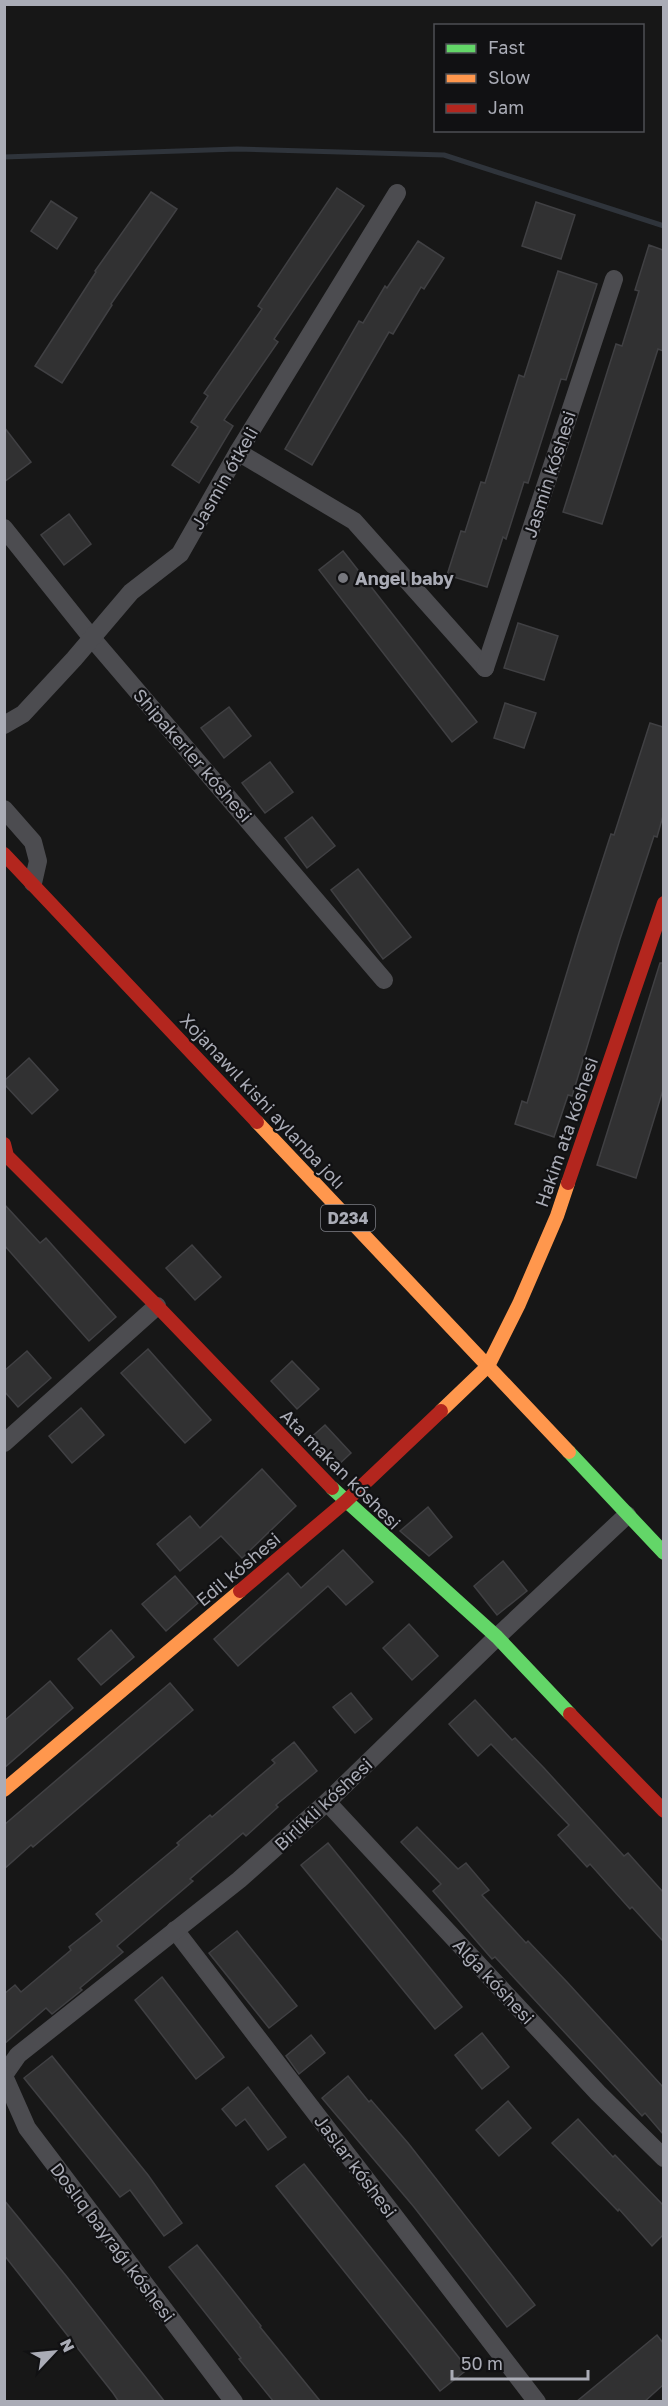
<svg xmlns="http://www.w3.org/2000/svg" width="668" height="2406" font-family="'Golos Text',sans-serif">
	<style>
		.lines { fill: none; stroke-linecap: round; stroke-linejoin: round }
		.stream { stroke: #2f343b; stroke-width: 5 }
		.building { fill: #313132; stroke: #404043; stroke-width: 1.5 }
		.street { stroke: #4c4c50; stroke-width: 18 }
		.fast { stroke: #63d668; stroke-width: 14 }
		.slow { stroke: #ff974d; stroke-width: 14 }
		.jam { stroke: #b3261e; stroke-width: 14 }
		.poi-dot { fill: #77787e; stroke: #111113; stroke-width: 2 }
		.labels { text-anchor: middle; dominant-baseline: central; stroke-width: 4.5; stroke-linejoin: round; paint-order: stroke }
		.shield { fill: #111113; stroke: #7c7e85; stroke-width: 1.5 }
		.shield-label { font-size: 16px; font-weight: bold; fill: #aaacb6 }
		.street-label { font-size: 18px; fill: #aaacb6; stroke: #111113 }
		.poi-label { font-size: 18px; font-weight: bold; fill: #aaacb6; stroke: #111113; text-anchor: start }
	</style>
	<rect width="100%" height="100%" fill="#171717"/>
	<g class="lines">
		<path class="stream" d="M4,157L237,149L444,155L664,226"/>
	</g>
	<g class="building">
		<path d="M337,188L364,206L274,339L278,342L224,420L233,426L199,483L172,465L198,427L191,422L208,396L204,393L262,309L258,306Z"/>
		<path d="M151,192L177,209L111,304L112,305L62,383L35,366L96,272L95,271Z"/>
		<path d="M51,201L77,218L57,249L31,231Z"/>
		<path d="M536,202L575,215L561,259L522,246Z"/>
		<path d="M418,241L444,258L424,289L421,287L393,334L389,332L312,465L285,449L359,321L363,323L385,286L387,288Z"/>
		<path d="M649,245L663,250V351L658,349L602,524L563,512L616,344L622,346L639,291L635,290Z"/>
		<path d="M558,271L597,284L566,380L561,379L528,483L524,482L506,539L503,537L487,587L447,575L461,531L465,532L481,482L485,483L519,375L524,377Z"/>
		<path d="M4,427L31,462L4,482Z"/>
		<path d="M69,514L91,544L64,565L41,535Z"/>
		<path d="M343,551L477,722L452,742L319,570Z"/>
		<path d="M518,623L558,636L544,680L504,668Z"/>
		<path d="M505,703L536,713L524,748L494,738Z"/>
		<path d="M229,707L251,736L224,758L201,728Z"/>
		<path d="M650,723L663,727V816L657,837L654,836L620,939L572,1096L568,1095L554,1137L515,1124L522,1101L527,1103L579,933L611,834L614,835Z"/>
		<path d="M270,762L293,792L265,813L242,783Z"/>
		<path d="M312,817L335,846L307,868L285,838Z"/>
		<path d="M358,869L411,937L383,959L331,890Z"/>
		<path d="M660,963H663V1090L636,1178L597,1165Z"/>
		<path d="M29,1058L58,1090L32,1114L4,1084V1081Z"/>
		<path d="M4,1204L40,1243L46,1238L116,1317L89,1341L4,1245Z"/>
		<path d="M192,1245L221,1277L195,1300L166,1268Z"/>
		<path d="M148,1349L211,1420L185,1443L121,1373Z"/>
		<path d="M27,1351L51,1378L18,1407L4,1391V1371Z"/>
		<path d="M292,1361L319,1389L297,1409L271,1381Z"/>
		<path d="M81,1408L104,1435L72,1463L49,1436Z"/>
		<path d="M325,1425L351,1453L334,1469L307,1441Z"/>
		<path d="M262,1469L296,1506L242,1558L221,1536L180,1571L157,1544L190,1516L200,1528Z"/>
		<path d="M428,1507L452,1537L429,1556L400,1531Z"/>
		<path d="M343,1550L373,1582L346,1605L328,1586L238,1666L214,1639L288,1573L301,1588Z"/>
		<path d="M503,1561L527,1591L497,1615L474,1586Z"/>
		<path d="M175,1576L198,1603L166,1631L142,1604Z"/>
		<path d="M409,1624L438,1656L412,1680L383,1648Z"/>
		<path d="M111,1630L134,1657L101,1685L78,1659Z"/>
		<path d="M50,1681L73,1708L4,1768V1721Z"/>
		<path d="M170,1683L193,1710L33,1847L31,1845L4,1869V1825Z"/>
		<path d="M351,1693L372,1719L355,1733L333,1707Z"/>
		<path d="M475,1700L512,1740L515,1738L544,1768L624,1856L628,1853L663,1892V1941L632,1907L630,1909L590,1864L587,1867L558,1835L569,1825L491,1744L478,1756L449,1724Z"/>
		<path d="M294,1742L317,1771L276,1805L278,1807L246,1836L243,1833L190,1879L193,1881L117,1946L123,1952L80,1988L82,1990L52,2014L46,2008L4,2044V1994L15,1985L21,1992L71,1950L69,1947L102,1921L96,1914L179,1845L177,1843L210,1815L212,1817L275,1763L272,1760Z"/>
		<path d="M417,1827L458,1869L466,1863L489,1890L482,1895L526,1943L528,1941L567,1982L663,2087V2134L645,2113L642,2116L495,1957L492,1959L433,1891L441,1884L401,1842Z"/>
		<path d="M328,1843L462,2007L435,2029L301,1865Z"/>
		<path d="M237,1931L297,2006L269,2028L209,1953Z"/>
		<path d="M162,1977L224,2057L196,2079L135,2000Z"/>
		<path d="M482,2033L509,2067L482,2089L455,2055Z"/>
		<path d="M311,2035L325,2053L299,2074L286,2056Z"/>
		<path d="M52,2056L148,2175L182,2223L164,2236L130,2190L120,2197L24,2078Z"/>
		<path d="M348,2076L369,2102L371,2100L408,2143L535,2305L507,2327L414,2207L322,2098Z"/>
		<path d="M248,2087L286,2137L268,2150L245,2119L236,2126L222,2109Z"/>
		<path d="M508,2101L531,2128L499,2156L476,2130Z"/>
		<path d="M578,2119L613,2157L615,2155L663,2205V2235L652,2246L619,2209L618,2211L552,2143Z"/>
		<path d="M304,2164L468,2369L440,2391L276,2186Z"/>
		<path d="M4,2200L67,2277L165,2402H119L113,2393L4,2255Z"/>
		<path d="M197,2245L261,2326L260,2327L321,2402H274L239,2359L241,2358L169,2267Z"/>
		<path d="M657,2335L663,2343V2385L654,2393L644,2402H576Z"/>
	</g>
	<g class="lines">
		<g class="street">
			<path d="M238,452L354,521L485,668"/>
			<path d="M4,528L91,637L384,980"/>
			<path d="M485,668L614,279"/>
			<path d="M4,725L23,714L74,659L131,592L180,554L238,452L397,193"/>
			<path d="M4,809L33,842L38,861L33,883"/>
			<path d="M4,1443L157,1306"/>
			<path d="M327,1802L598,2093L664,2158"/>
			<path d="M175,1930L537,2402"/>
			<path d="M4,2075L18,2055L239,1880L327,1802L497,1637L627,1515"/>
			<path d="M4,2076L27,2128L234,2402"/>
		</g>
		<g class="fast">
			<path d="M569,1452L664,1553"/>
			<path d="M332,1488L497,1637L570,1714"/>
		</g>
		<g class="slow">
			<path d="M257,1122L569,1452"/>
			<path d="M441,1411L488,1366L519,1304L557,1216L568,1183"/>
			<path d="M4,1790L240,1591"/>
		</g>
		<g class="jam">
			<path d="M4,854L257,1122"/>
			<path d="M4,1144L7,1156L157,1306L332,1488"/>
			<path d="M568,1183L664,903"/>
			<path d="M240,1591L345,1502L441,1411"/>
			<path d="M570,1714L664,1811"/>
		</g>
	</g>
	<circle class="poi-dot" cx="343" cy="578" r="6"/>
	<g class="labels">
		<rect class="shield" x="321" y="1205" width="54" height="26" rx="4.5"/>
		<g class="shield-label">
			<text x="348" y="1218">D234</text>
		</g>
		<g class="street-label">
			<text transform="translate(549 474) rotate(-72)">Jasmin kóshesi</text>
			<text transform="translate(224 478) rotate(-60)">Jasmin ótkeli</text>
			<text transform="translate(193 755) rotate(49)">Shipakerler kóshesi</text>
			<text transform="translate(263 1101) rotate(47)">Xojanawıl kishi aylanba jolı</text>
			<text transform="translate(566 1132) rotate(-71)">Hakim ata kóshesi</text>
			<text transform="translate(341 1469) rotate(45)">Ata makan kóshesi</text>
			<text transform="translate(238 1569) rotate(-40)">Edil kóshesi</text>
			<text transform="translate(323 1804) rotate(-43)">Birlikli kóshesi</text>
			<text transform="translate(494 1981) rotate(47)">Alǵa kóshesi</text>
			<text transform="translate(356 2166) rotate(53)">Jaslar kóshesi</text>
			<text transform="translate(113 2242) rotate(53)">Doslıq bayraǵı kóshesi</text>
		</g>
		<g class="poi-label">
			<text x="355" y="578">Angel baby</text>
		</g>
	</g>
	<rect width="668" height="2406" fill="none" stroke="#aaacb6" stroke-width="12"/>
	<rect x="434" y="24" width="210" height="108" fill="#111113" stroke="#4e4f54" stroke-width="1.5"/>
	<rect x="446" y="44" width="30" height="9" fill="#63d668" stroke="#4e4f54" stroke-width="1.5"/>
	<text x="488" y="54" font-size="18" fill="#aaacb6">Fast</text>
	<rect x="446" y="74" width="30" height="9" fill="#ff974d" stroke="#4e4f54" stroke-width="1.5"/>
	<text x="488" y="84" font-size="18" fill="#aaacb6">Slow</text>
	<rect x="446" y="104" width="30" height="9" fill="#b3261e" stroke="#4e4f54" stroke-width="1.5"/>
	<text x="488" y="114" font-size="18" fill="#aaacb6">Jam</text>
	<g transform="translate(54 2352) rotate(64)" stroke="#111113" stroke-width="4.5" paint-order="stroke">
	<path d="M0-4.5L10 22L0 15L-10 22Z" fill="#aaacb6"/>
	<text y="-9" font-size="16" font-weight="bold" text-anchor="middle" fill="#aaacb6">N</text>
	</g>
	<path d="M452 2370v9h136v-9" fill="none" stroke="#aaacb6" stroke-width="3"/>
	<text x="461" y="2370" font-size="18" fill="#aaacb6" stroke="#111113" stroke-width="4.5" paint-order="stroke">50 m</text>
</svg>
